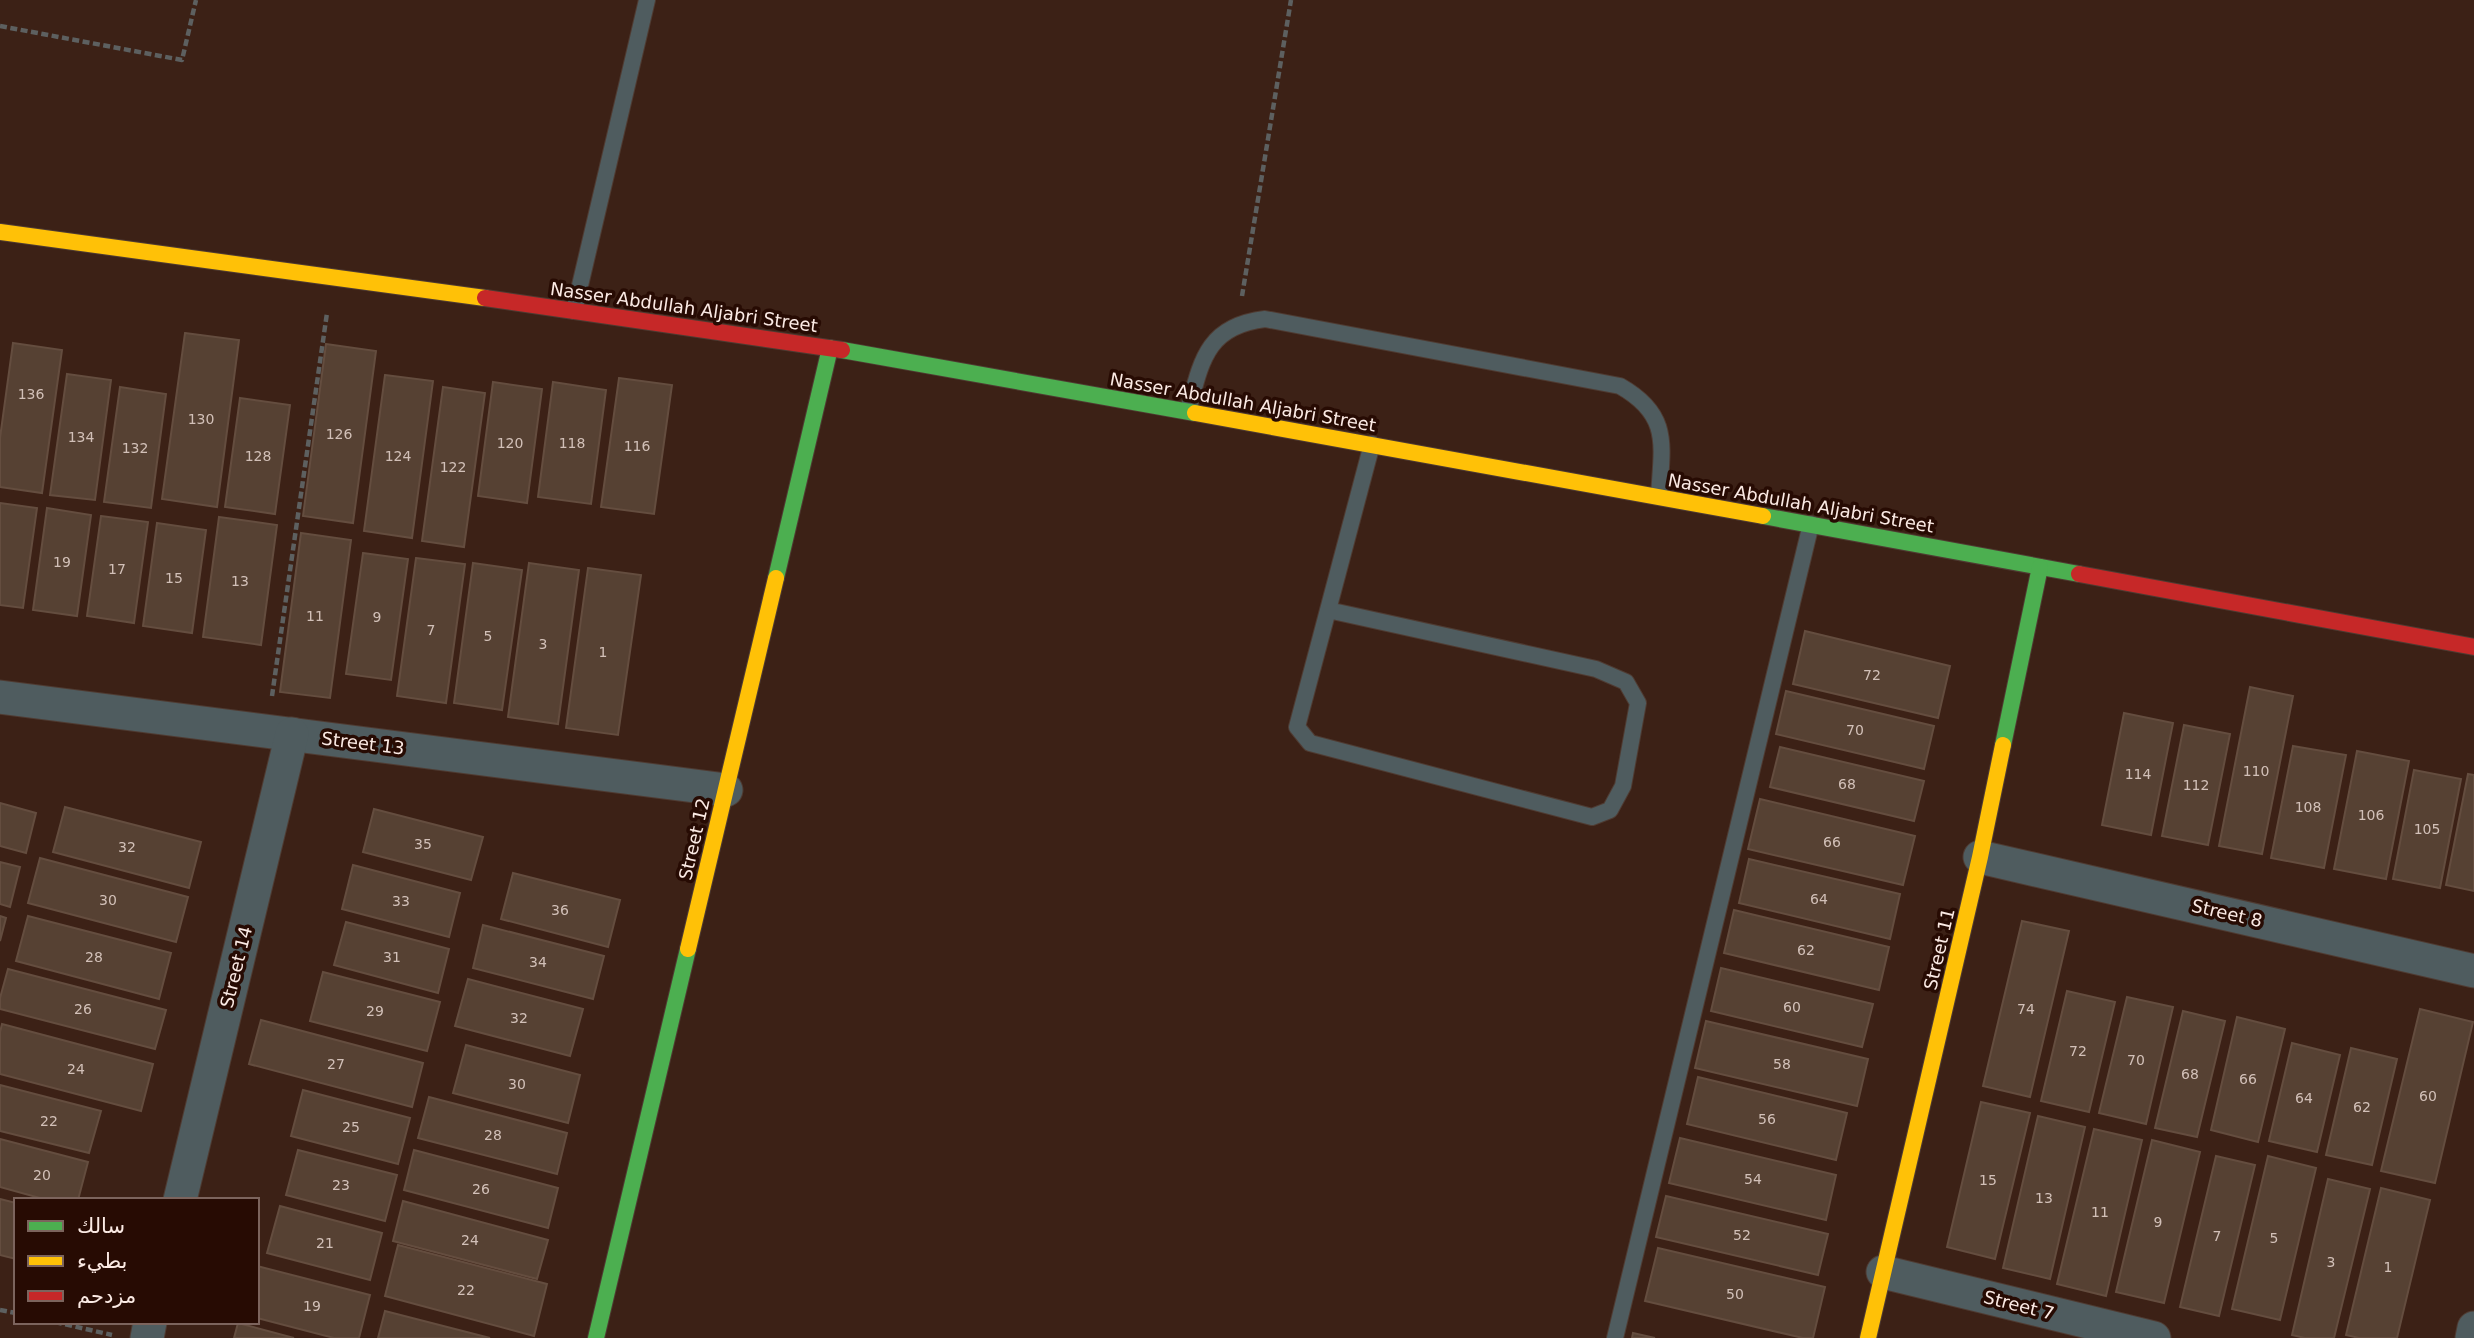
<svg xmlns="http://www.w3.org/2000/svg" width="2474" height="1338" font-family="'DejaVu Sans','Noto Naskh Arabic',sans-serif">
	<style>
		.building { fill: #564133; stroke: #644d3f; stroke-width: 2 }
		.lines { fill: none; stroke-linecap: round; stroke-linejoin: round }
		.lane-casing { stroke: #4f3b32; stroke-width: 18 }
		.street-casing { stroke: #4f3b32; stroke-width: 35 }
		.fast-casing { stroke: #4f3b32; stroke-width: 18 }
		.slow-casing { stroke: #4f3b32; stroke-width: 18 }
		.jam-casing { stroke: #4f3b32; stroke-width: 18 }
		.path { stroke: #5d6060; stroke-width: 4.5; stroke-dasharray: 7 3.5; stroke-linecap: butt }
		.lane { stroke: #4f5c5f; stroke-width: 16 }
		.street { stroke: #4f5c5f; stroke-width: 33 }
		.fast { stroke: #4caf50; stroke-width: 16 }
		.slow { stroke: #ffc107; stroke-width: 16 }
		.jam { stroke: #c62828; stroke-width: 16 }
		.labels { text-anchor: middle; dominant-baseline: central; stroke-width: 7; stroke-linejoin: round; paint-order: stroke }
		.number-label { font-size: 14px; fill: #d2c0b8 }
		.street-label { font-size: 18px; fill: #fbeae4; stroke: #270b03 }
	</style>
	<rect width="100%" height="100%" fill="#3c2116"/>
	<g class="building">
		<path d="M185,333L239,340L217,507L162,499Z"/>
		<path d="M13,343L62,350L42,493L0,487V438Z"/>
		<path d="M326,344L376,351L353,523L303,516Z"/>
		<path d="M67,374L111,380L95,500L50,495Z"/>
		<path d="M385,375L433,381L412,538L364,531Z"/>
		<path d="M619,378L672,385L654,514L601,507Z"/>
		<path d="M493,382L542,389L527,503L478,496Z"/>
		<path d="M553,382L606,390L591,504L538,497Z"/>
		<path d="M120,387L166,394L151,508L104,502Z"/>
		<path d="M443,387L485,393L464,547L422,541Z"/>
		<path d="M240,398L290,405L275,514L225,507Z"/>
		<path d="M0,503L37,508L23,608L0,605Z"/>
		<path d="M47,508L91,515L77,616L33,610Z"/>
		<path d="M101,516L148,522L134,623L87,616Z"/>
		<path d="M219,517L277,525L261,645L203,637Z"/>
		<path d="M157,523L206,530L192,633L143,626Z"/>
		<path d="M301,533L351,540L330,698L280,692Z"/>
		<path d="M363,553L408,559L391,680L346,674Z"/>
		<path d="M416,558L465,564L446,703L397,696Z"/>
		<path d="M473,563L522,570L502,710L454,703Z"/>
		<path d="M529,563L579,570L558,724L508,717Z"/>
		<path d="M588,568L641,575L618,735L566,728Z"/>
		<path d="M1805,631L1950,666L1938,718L1793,684Z"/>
		<path d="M2250,687L2293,696L2262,854L2219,846Z"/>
		<path d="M1786,691L1934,726L1924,769L1776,734Z"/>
		<path d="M2124,713L2173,723L2151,835L2102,825Z"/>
		<path d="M2184,725L2230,734L2208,845L2162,836Z"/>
		<path d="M2293,746L2346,755L2324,868L2271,858Z"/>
		<path d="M1780,747L1924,781L1914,821L1770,787Z"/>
		<path d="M2357,751L2409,761L2386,879L2334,869Z"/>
		<path d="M2414,770L2461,779L2440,888L2393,879Z"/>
		<path d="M2468,774L2474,775V891L2446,885Z"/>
		<path d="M1760,799L1915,836L1903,885L1748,849Z"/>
		<path d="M0,803L36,813L26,853L0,846Z"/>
		<path d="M65,807L201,842L189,888L53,852Z"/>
		<path d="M374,809L483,837L471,880L363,852Z"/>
		<path d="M40,858L188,897L176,942L28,903Z"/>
		<path d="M1749,859L1900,894L1890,939L1739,903Z"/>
		<path d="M0,862L20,867L10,907L0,904Z"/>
		<path d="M353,865L460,893L449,937L342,909Z"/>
		<path d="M513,873L620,900L608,947L501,919Z"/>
		<path d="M1734,910L1889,947L1879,990L1724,953Z"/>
		<path d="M0,916L6,918L0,941Z"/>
		<path d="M28,916L171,953L159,999L16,961Z"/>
		<path d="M2022,921L2069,931L2030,1097L1983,1086Z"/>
		<path d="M346,922L449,949L438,993L334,965Z"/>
		<path d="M483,925L604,956L593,999L473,968Z"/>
		<path d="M1721,968L1873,1004L1862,1047L1711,1011Z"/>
		<path d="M8,969L166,1010L155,1049L0,1009V998Z"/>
		<path d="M323,972L440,1002L427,1051L310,1021Z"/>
		<path d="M468,979L583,1009L570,1056L455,1026Z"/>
		<path d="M2067,991L2115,1002L2089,1112L2041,1101Z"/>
		<path d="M2127,997L2173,1007L2146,1124L2099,1113Z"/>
		<path d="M2420,1009L2473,1022L2435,1183L2381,1171Z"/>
		<path d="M2183,1011L2225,1021L2197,1137L2155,1128Z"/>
		<path d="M2237,1017L2285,1029L2258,1142L2211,1130Z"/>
		<path d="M261,1020L423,1063L412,1107L249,1064Z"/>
		<path d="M1706,1021L1868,1059L1857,1106L1695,1068Z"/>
		<path d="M2,1024L153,1064L141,1111L0,1074V1032Z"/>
		<path d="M2292,1043L2340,1055L2317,1152L2269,1141Z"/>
		<path d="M466,1045L580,1075L568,1123L453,1093Z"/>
		<path d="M2351,1048L2397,1059L2372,1165L2326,1155Z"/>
		<path d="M1698,1077L1847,1113L1836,1160L1687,1124Z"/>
		<path d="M0,1085L101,1111L89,1153L0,1131Z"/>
		<path d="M303,1090L410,1118L398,1164L291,1136Z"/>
		<path d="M429,1097L567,1133L557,1174L418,1138Z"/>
		<path d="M1981,1102L2030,1113L1995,1259L1947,1247Z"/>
		<path d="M2038,1116L2085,1127L2050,1279L2003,1268Z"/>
		<path d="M2094,1129L2142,1140L2106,1296L2057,1284Z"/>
		<path d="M1680,1138L1836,1175L1826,1220L1669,1183Z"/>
		<path d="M0,1139L88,1162L78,1200H47L0,1187Z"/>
		<path d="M2152,1140L2200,1152L2164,1303L2116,1292Z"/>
		<path d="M298,1150L397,1175L385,1221L286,1195Z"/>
		<path d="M414,1150L558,1188L548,1228L404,1190Z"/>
		<path d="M2216,1156L2255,1165L2219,1316L2180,1307Z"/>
		<path d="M2268,1156L2316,1168L2280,1320L2232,1309Z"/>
		<path d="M2328,1179L2370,1189L2334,1338H2305L2292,1335Z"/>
		<path d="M2381,1188L2430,1200L2397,1338H2359L2346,1335Z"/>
		<path d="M1666,1196L1828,1234L1818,1275L1656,1237Z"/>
		<path d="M0,1199L16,1203V1259L0,1255Z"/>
		<path d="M403,1201L548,1240L537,1279L393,1241Z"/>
		<path d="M280,1206L382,1233L370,1280L267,1253Z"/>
		<path d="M398,1245L547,1284L534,1336L385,1296Z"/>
		<path d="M1658,1248L1825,1287L1813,1338H1803L1645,1301Z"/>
		<path d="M257,1266L370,1295L359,1338H334L257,1318Z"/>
		<path d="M385,1311L490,1338H378Z"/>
		<path d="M238,1323L294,1338H234Z"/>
		<path d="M1633,1333L1655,1338H1632Z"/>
	</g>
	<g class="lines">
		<g class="lane-casing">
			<g id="lane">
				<path d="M574,311L647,0"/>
				<path d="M1188,411C1201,362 1206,326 1265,319L1620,386C1671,415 1662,445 1659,496"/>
				<path d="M1328,610L1596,669L1626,682L1638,703L1623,786L1610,810L1592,817L1310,743L1297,727L1372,444"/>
				<path d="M1615,1338L1811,524"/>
			</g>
		</g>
		<g class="street-casing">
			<g id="street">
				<path d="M0,697L726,790"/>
				<path d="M1980,857L2474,971"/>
				<path d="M180,1200L292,734"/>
				<path d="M1883,1272L2154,1338"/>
				<path d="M147,1338L150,1322"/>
				<path d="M2472,1338L2474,1328"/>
			</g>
		</g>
		<g class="fast-casing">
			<g id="fast">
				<path d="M842,350L1195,413"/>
				<path d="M1763,516L2079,574"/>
				<path d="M776,578L830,348"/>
				<path d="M2003,745L2040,567"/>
				<path d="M596,1338L688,949"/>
			</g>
		</g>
		<g class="slow-casing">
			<g id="slow">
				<path d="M0,232L485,298"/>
				<path d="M1195,413L1763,516"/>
				<path d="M688,949L776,578"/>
				<path d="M1868,1338L1980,857L2003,745"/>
			</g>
		</g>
		<g class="jam-casing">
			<g id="jam">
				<path d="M485,298L842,350"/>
				<path d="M2079,574L2474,647"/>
			</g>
		</g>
		<g class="path">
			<path d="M0,26L182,60L196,0"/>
			<path d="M1242,296L1291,0"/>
			<path d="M272,696L327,313"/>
			<path d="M0,1310L16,1313"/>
			<path d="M55,1322L112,1335"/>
		</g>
		<use href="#lane" class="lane"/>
		<use href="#street" class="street"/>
		<use href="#fast" class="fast"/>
		<use href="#slow" class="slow"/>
		<use href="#jam" class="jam"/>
	</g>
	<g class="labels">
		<g class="number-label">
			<text x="31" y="394">136</text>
			<text x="201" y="419">130</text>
			<text x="339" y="434">126</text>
			<text x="81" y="437">134</text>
			<text x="510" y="443">120</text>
			<text x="572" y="443">118</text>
			<text x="637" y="446">116</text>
			<text x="135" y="448">132</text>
			<text x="258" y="456">128</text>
			<text x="398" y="456">124</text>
			<text x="453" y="467">122</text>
			<text x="62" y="562">19</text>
			<text x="117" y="569">17</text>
			<text x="174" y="578">15</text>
			<text x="240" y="581">13</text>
			<text x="315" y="616">11</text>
			<text x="377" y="617">9</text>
			<text x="431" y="630">7</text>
			<text x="488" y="636">5</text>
			<text x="543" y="644">3</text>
			<text x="603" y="652">1</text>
			<text x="1872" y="675">72</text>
			<text x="1855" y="730">70</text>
			<text x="2256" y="771">110</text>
			<text x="2138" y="774">114</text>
			<text x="1847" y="784">68</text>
			<text x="2196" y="785">112</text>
			<text x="2308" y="807">108</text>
			<text x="2371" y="815">106</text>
			<text x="2427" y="829">105</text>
			<text x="1832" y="842">66</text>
			<text x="423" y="844">35</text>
			<text x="127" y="847">32</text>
			<text x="1819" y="899">64</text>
			<text x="108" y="900">30</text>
			<text x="401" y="901">33</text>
			<text x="560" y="910">36</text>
			<text x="1806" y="950">62</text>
			<text x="94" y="957">28</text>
			<text x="392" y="957">31</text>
			<text x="538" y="962">34</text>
			<text x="1792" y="1007">60</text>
			<text x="83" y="1009">26</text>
			<text x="2026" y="1009">74</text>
			<text x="375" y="1011">29</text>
			<text x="519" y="1018">32</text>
			<text x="2078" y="1051">72</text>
			<text x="2136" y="1060">70</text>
			<text x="336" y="1064">27</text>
			<text x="1782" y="1064">58</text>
			<text x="76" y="1069">24</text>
			<text x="2190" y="1074">68</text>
			<text x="2248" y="1079">66</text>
			<text x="517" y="1084">30</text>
			<text x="2428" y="1096">60</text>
			<text x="2304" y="1098">64</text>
			<text x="2362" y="1107">62</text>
			<text x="1767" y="1119">56</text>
			<text x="49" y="1121">22</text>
			<text x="351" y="1127">25</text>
			<text x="493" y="1135">28</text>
			<text x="42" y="1175">20</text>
			<text x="1753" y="1179">54</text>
			<text x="1988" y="1180">15</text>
			<text x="341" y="1185">23</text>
			<text x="481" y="1189">26</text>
			<text x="2044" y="1198">13</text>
			<text x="2100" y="1212">11</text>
			<text x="2158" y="1222">9</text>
			<text x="1742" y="1235">52</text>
			<text x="2217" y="1236">7</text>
			<text x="2274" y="1238">5</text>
			<text x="470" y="1240">24</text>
			<text x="325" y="1243">21</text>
			<text x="2331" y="1262">3</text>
			<text x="2388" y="1267">1</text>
			<text x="466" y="1290">22</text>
			<text x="1735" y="1294">50</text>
			<text x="312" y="1306">19</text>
		</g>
		<g class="street-label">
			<text transform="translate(684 307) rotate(8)">Nasser Abdullah Aljabri Street</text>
			<text transform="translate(1243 402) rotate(10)">Nasser Abdullah Aljabri Street</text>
			<text transform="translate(1801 503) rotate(10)">Nasser Abdullah Aljabri Street</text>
			<text transform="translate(363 743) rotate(7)">Street 13</text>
			<text transform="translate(694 839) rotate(-77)">Street 12</text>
			<text transform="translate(2227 913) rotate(13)">Street 8</text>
			<text transform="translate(1939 949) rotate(-77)">Street 11</text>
			<text transform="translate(236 967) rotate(-76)">Street 14</text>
			<text transform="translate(2019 1305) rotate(14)">Street 7</text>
		</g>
	</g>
	<rect x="14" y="1198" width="245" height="126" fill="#270b03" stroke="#7c645d" stroke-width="2"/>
	<rect x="28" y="1221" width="35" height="10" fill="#4caf50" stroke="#7c645d" stroke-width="2"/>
	<text x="77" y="1233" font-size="21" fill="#fbeae4">سالك</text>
	<rect x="28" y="1256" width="35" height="10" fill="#ffc107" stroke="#7c645d" stroke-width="2"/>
	<text x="77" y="1268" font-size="21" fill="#fbeae4">بطيء</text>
	<rect x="28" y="1291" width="35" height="10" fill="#c62828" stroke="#7c645d" stroke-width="2"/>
	<text x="77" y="1303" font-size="21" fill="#fbeae4">مزدحم</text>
</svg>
